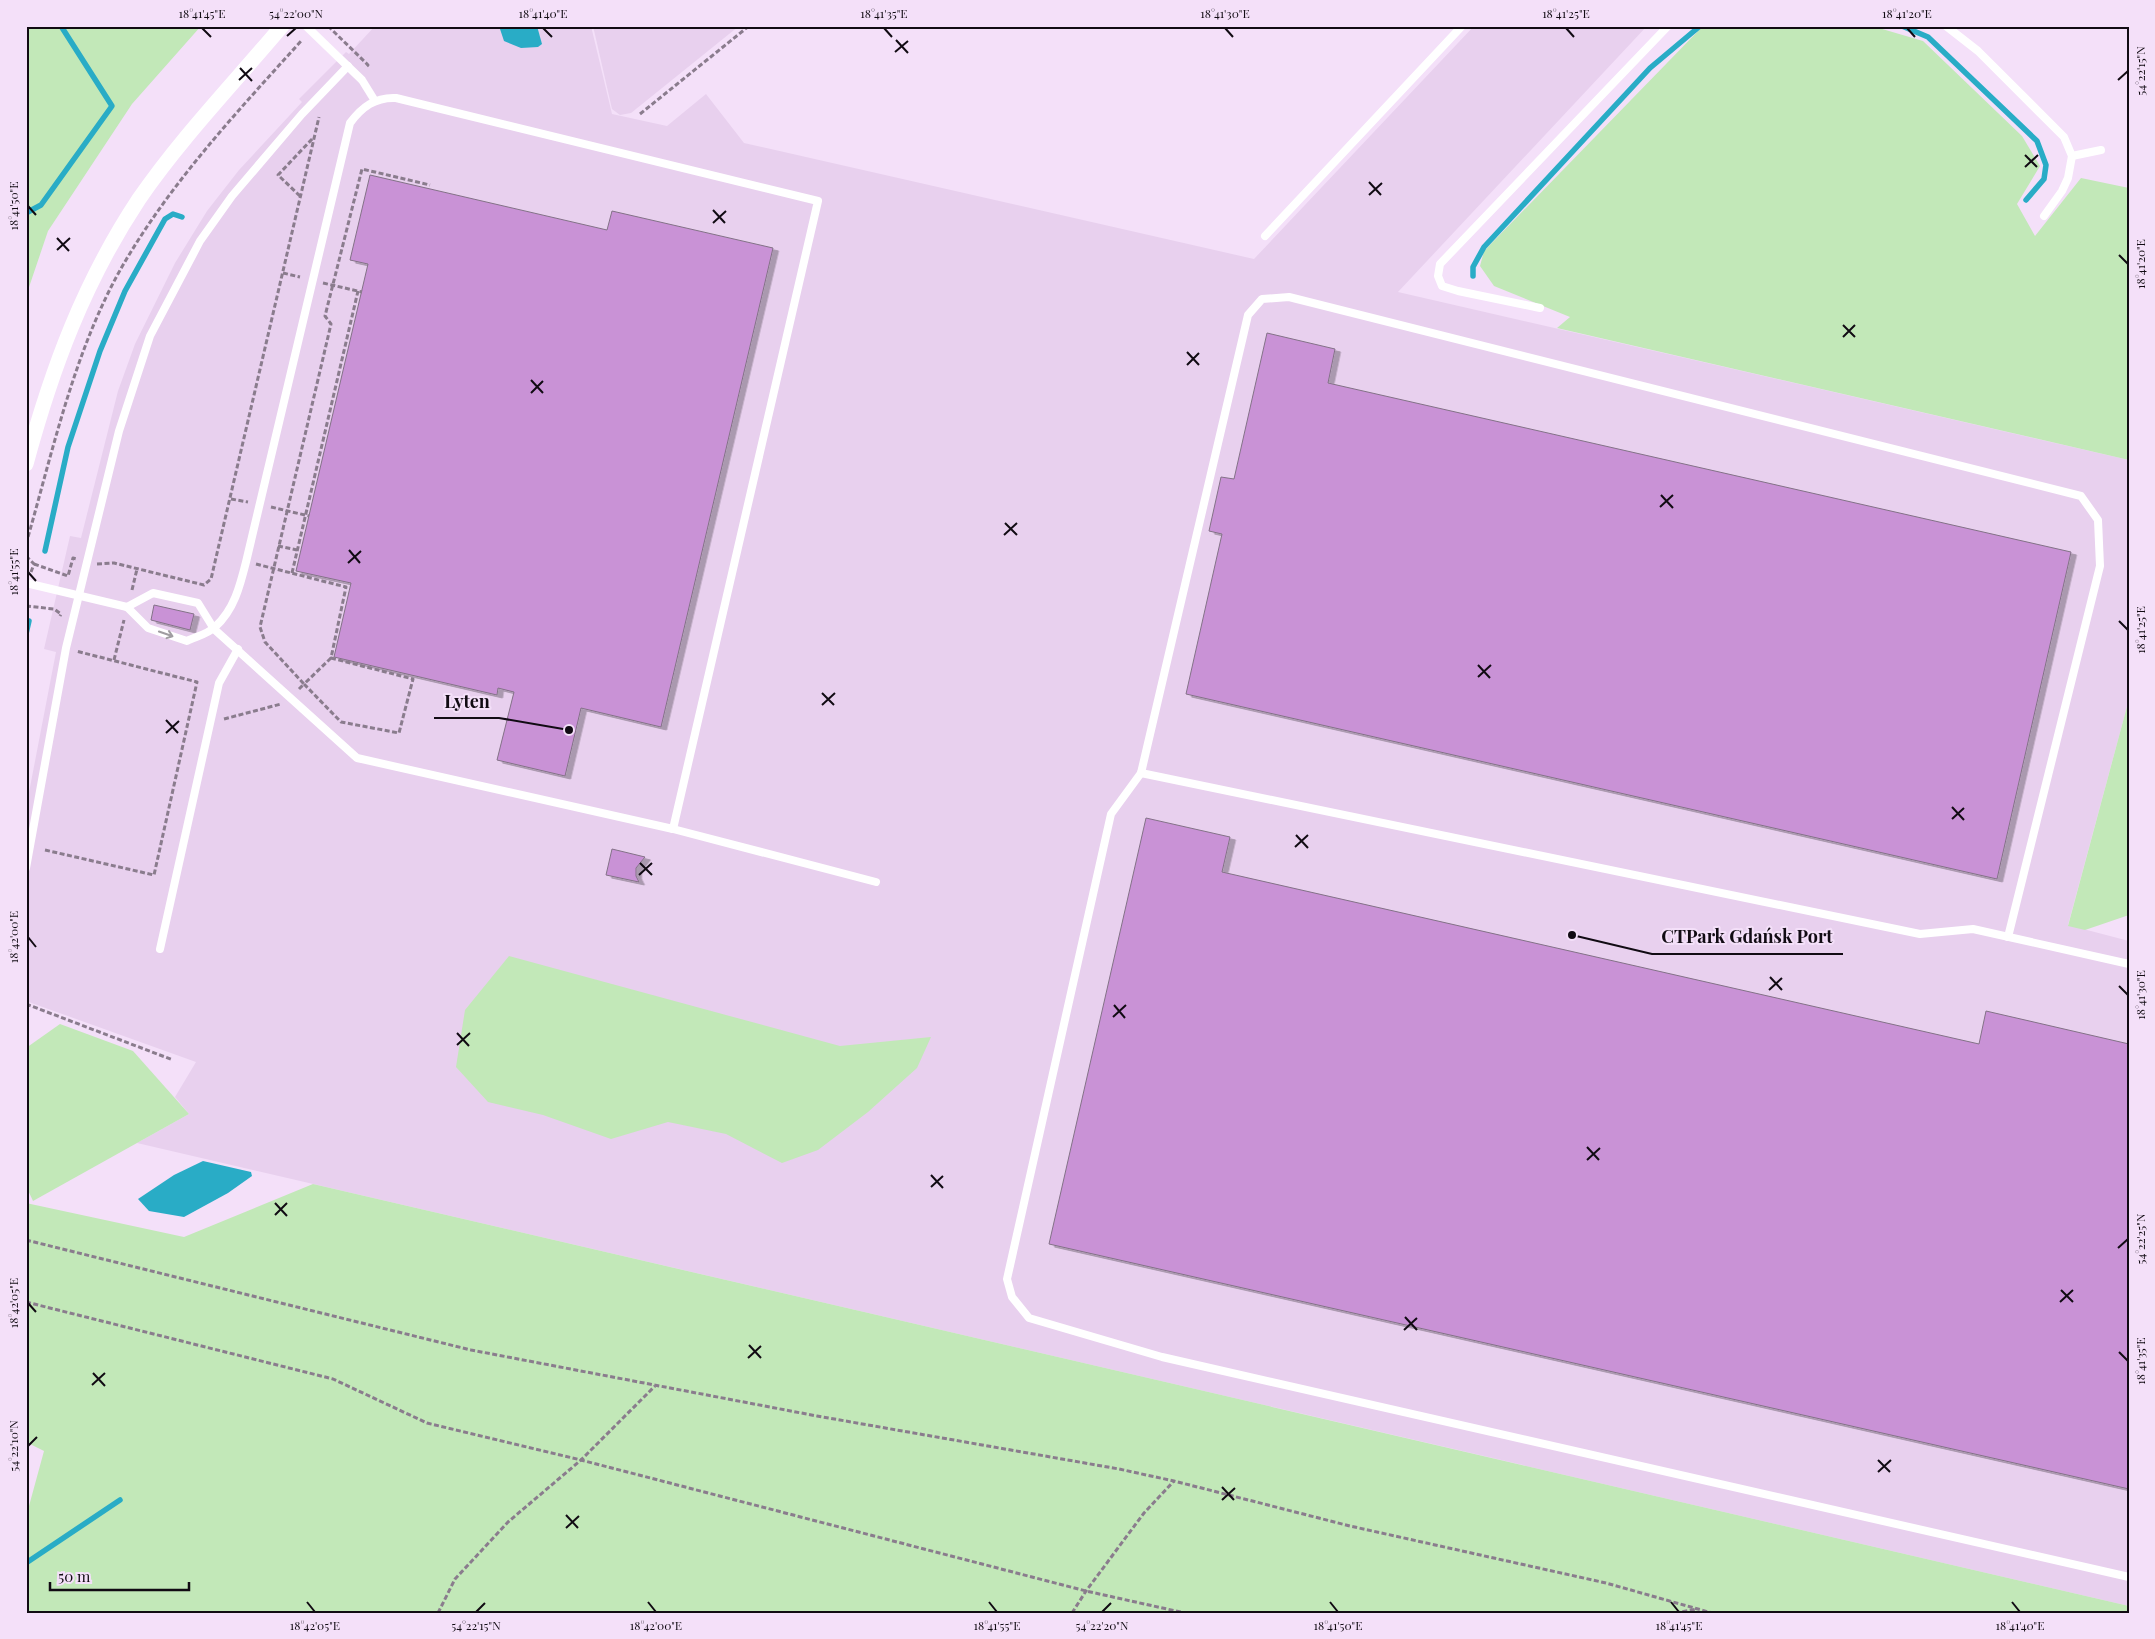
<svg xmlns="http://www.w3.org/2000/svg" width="2155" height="1639" font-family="'Playfair Display',serif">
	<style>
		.built { fill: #e8d0ee }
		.green { fill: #c2e8b8 }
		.water { fill: #29acc6 }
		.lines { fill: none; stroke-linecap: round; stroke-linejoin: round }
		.stream { stroke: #29acc6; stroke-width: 5.5 }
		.building { fill: #c992d6; stroke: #837287; filter: url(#shadow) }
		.path { stroke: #8a7c8d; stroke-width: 3; stroke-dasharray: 5 2.5; stroke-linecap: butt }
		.service { stroke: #fff; stroke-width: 8 }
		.minor { stroke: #fff; stroke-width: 15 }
		.oneway { stroke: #a09da1 }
		.ticks { fill: none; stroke: #110b13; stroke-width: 2 }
		.leader { fill: none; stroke: #110b13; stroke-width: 2 }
		.callout-dot { fill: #110b13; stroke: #f4e0f9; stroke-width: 2 }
		.callout-label { font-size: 18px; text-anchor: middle; font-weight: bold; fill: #110b13; stroke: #f4e0f9; stroke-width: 4; stroke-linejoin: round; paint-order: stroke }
		.neatline { fill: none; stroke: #110b13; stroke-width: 2 }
		.ticks-label { font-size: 12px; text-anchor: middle; fill: #110b13 }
	</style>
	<defs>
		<filter id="shadow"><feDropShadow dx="5.5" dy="3" stdDeviation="0" flood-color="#0004"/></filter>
	</defs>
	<rect width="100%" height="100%" fill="#f4e0f9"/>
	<g class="built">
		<path d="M375,26H591L612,114L667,126L706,94L744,143L1254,259L1474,26H1647L1398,292L2129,460V699L2068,925L2129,941V1606L137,1143L189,1114L175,1097L196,1062L26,1001V808L56,652L44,649L70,536L81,538L118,391L135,344L175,263L207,211L239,170L302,102L299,99L346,52L349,54Z"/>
		<path d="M593,26H739L631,113L620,115L612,109Z"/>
	</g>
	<g class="green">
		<path d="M26,26H201L132,104L48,231L26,296Z"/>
		<path d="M1872,26L1923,41L2022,136L2040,166L2017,204L2035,236L2081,178L2129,188V460L1557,328L1570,317L1494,286L1480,266L1484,251L1702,27Z"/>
		<path d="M2129,699V915L2085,930L2068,926Z"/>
		<path d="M509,956L840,1046L931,1037L917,1068L868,1112L818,1150L782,1163L726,1134L668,1122L611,1139L543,1115L488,1102L456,1067L465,1010Z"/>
		<path d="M60,1024L133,1051L189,1114L33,1201L26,1186V1048Z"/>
		<path d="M313,1184L2129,1606V1613H26V1517L44,1451L26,1442V1203L184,1237Z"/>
	</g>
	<g class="water">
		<path d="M499,26H537L542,44L538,47L521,48L504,41Z"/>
		<path d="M203,1161L251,1172L252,1176L228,1193L184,1217L149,1211L138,1199L174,1175Z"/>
	</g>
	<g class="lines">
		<g class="stream">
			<path d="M1902,26L1928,37L2037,141L2046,165L2044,179L2026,200"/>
			<path d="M26,213L41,205L112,106L61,26"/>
			<path d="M1473,276V267L1484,247L1650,68L1700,26"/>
			<path d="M45,551L68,447L100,351L125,291L165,219L173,214L182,217"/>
			<path d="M26,634L29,621"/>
			<path d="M26,1563L120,1500"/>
		</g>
	</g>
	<g class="building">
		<path d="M370,175L607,230L612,211L773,248L661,727L581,708L565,776L497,760L514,692L498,688L497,695L334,657L351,583L296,571L368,264L350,260Z"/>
		<path d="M1267,333L1335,349L1328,383L2071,552L1997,879L1186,694L1222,534L1209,531L1221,477L1234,479Z"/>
		<path d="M154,605L194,614L190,630L151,620Z"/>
		<path d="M1146,818L1230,837L1222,872L1979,1044L1986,1011L2129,1044V1489L1049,1244Z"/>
		<path d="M612,849L645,857L636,868V876L639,882L606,875Z"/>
	</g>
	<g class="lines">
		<g class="path">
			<path d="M328,26L368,65L366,67"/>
			<path d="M640,114L749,26"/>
			<path d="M300,196L278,175L313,138"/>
			<path d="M283,273L300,277"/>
			<path d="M323,283L362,292"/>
			<path d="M231,499L248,502"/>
			<path d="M271,507L309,516"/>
			<path d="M26,544C53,451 74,350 123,265C172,181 237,112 302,40"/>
			<path d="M278,546L297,550"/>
			<path d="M26,556L34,564L31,572"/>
			<path d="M34,564L68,576L73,558L77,559"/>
			<path d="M97,564L114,563L204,585L211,579L319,117"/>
			<path d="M256,564L346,587L331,658"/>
			<path d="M292,573L358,291"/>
			<path d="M132,590L137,569"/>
			<path d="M26,606L54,609L61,614L60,616"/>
			<path d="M331,658L413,679L399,733L341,722L304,684Z"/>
			<path d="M114,660L124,620"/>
			<path d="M299,689L304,684L265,642L260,627L331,324L325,316L362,169L430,185"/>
			<path d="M224,719L281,704"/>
			<path d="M45,850L154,875L197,682L76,651"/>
			<path d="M26,1004L173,1060"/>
			<path d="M26,1240L471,1350L817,1416L1119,1469L1174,1481L1350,1526L1606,1583L1712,1613"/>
			<path d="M26,1302L333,1379L427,1423L581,1460L1086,1591L1185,1613"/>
			<path d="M438,1613L455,1579L508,1522L581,1460L655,1386"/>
			<path d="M1072,1613L1086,1591L1144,1513L1174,1481"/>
			<path d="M1675,1613L1697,1609"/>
		</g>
		<g class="service">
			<path d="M306,26L362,80L375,101"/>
			<path d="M1946,26L1978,51L2064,137L2072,156L2068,178L2062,191L2044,216"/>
			<path d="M2072,156L2101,150"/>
			<path d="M1265,236L1462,26"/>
			<path d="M1540,308L1458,291L1442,286L1438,276L1440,264L1668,26"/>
			<path d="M26,583L127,607L148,628L187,641C195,637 208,634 215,627C234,610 240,586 246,562L350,123C362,107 375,97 396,98L818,201L673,829"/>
			<path d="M127,607L153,593L198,603L214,629L357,758L673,829L876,882"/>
			<path d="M1141,773L1920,934L1973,929L2129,964"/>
			<path d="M26,868L66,648L119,431L150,336L200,241L232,196L302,114L348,66"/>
			<path d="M2008,937L2100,566L2098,520L2081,496L1289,297L1262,299L1248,315L1141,773L1111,814L1007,1279L1012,1297L1029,1318L1162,1357L2129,1577"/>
			<path d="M160,949L219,683L238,649"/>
		</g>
		<path class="minor" d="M26,464C52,368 84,282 139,199C181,138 234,83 282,26"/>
	</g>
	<defs><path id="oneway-shaft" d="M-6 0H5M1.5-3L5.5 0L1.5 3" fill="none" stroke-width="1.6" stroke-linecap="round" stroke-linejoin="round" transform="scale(1.25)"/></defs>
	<use class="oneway" href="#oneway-shaft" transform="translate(166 634) rotate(19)"/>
	<path class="ticks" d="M202,28L211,37M543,28L552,37M884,28L892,37M1225,28L1233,37M1566,28L1574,37M1907,28L1915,37M287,36L296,28M896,40L908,53M895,52L908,41M240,68L252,81M239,80L252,68M2118,80L2128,71M2025,155L2037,167M2025,167L2038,155M1369,182L1381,195M1369,195L1382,183M28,206L36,215M713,210L725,223M713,223L726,211M57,238L69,251M57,250L70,238M2119,255L2128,264M1843,325L1855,337M1843,337L1855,325M1187,352L1199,365M1187,365L1199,353M531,380L543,393M531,393L543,381M1661,495L1673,508M1660,507L1673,495M1005,523L1017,535M1004,535L1017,523M349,550L360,563M348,563L361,551M28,572L36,581M2119,621L2128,630M1478,665L1490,678M1478,677L1491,665M822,693L834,705M822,705L835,693M166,720L178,733M166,733L179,721M1952,807L1964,820M1952,819L1964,808M1296,835L1308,848M1295,847L1308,835M640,863L652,875M639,875L652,863M28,937L36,947M1770,977L1782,990M2119,986L2128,995M1769,990L1782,978M1114,1005L1125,1018M1113,1017L1126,1005M457,1033L469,1046M457,1045L470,1033M1587,1147L1599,1160M1587,1160L1600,1148M931,1175L943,1188M931,1187L943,1176M275,1203L287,1216M275,1215L287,1203M2118,1248L2128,1239M2061,1290L2073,1302M2060,1302L2073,1290M28,1303L36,1312M1405,1317L1417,1330M1404,1330L1417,1318M749,1345L761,1358M2119,1352L2128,1361M748,1358L761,1346M93,1373L105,1386M92,1385L105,1373M28,1446L37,1437M1878,1460L1890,1472M1878,1472L1891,1460M1222,1487L1234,1500M1222,1500L1235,1488M566,1515L578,1528M566,1528L579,1516M307,1602L315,1612M648,1602L656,1612M989,1602L997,1612M1330,1602L1338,1612M1671,1602L1679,1612M2012,1602L2020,1612M476,1612L485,1603M1102,1612L1111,1603"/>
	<path class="leader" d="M569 730L499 718H434M1572 935L1652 954H1843"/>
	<g class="callout-dot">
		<circle cx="569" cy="730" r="5"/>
		<circle cx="1572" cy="935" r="5"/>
	</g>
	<g class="callout-label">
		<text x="467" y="708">Lyten</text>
		<text x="1747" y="943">CTPark Gdańsk Port</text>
	</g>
	<rect width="2155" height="1639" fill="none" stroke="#f4e0f9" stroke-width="55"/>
	<path d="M50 1582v8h139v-8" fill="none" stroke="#110b13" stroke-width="2.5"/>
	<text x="58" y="1582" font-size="15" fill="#110b13" stroke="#f4e0f9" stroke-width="4" paint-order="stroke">50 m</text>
	<rect x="28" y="28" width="2100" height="1584" class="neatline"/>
	<g class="ticks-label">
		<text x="202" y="18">18°41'45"E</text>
		<text x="296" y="18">54°22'00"N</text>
		<text x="543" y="18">18°41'40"E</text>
		<text x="884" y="18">18°41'35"E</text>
		<text x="1225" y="18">18°41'30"E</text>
		<text x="1566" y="18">18°41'25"E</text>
		<text x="1907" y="18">18°41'20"E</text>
		<text transform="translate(2141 71) rotate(-90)" y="4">54°22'15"N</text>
		<text transform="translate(14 206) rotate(-90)" y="4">18°41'50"E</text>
		<text transform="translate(2141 264) rotate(-90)" y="4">18°41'20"E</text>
		<text transform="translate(14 572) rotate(-90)" y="4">18°41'55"E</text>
		<text transform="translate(2141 630) rotate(-90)" y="4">18°41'25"E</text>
		<text transform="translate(14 937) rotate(-90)" y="4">18°42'00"E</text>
		<text transform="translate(2141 995) rotate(-90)" y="4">18°41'30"E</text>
		<text transform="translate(2141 1239) rotate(-90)" y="4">54°22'25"N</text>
		<text transform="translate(14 1303) rotate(-90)" y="4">18°42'05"E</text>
		<text transform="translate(2141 1361) rotate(-90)" y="4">18°41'35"E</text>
		<text transform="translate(14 1446) rotate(-90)" y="4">54°22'10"N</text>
		<text x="315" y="1630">18°42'05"E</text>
		<text x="476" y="1630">54°22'15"N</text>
		<text x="656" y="1630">18°42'00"E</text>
		<text x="997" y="1630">18°41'55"E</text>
		<text x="1102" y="1630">54°22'20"N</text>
		<text x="1338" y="1630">18°41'50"E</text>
		<text x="1679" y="1630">18°41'45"E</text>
		<text x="2020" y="1630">18°41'40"E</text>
	</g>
</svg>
